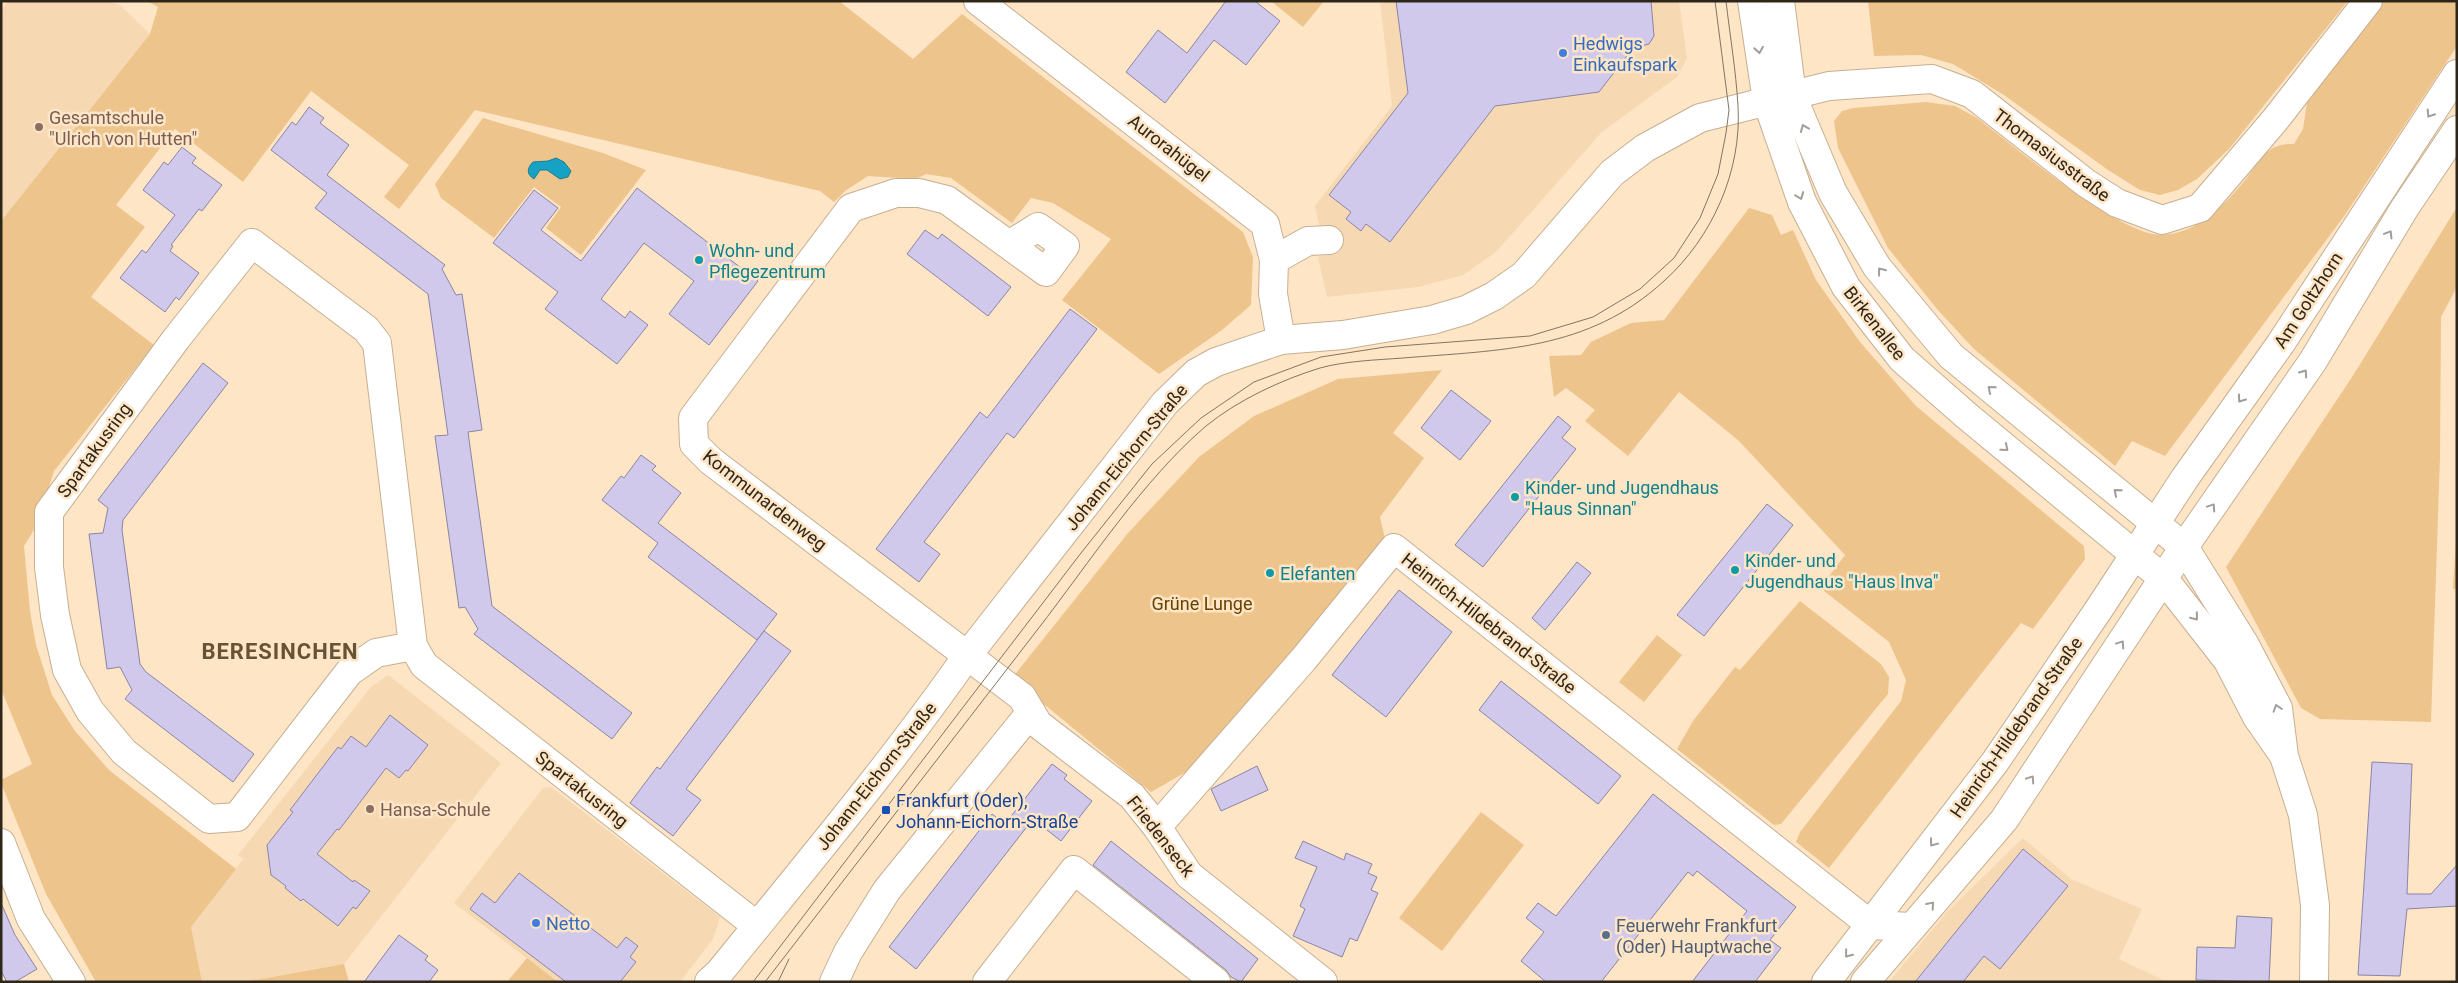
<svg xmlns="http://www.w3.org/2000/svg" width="2458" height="983" font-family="Roboto,sans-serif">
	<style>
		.built { fill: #f6d9b3 }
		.green { fill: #eec48d }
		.water { fill: #15a2c4; stroke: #1d7d91 }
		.building { fill: #d1c9ec; stroke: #8b84a4 }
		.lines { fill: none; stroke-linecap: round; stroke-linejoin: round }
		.minor-casing { stroke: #c6af91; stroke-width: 30 }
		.major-casing { stroke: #c6af91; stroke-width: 30 }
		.minor { stroke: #fff; stroke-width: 28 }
		.major { stroke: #fff; stroke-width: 28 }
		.tram { stroke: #847461; stroke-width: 1 }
		.oneway { stroke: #a19d98 }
		.shop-dot { fill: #3f7fe0; stroke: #fee5c6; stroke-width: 2 }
		.education-dot { fill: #8d6e63; stroke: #fee5c6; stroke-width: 2 }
		.culture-dot { fill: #0f9aa8; stroke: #fee5c6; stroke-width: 2 }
		.transit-dot { fill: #1a4fb4; stroke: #fee5c6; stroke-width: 2 }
		.service-dot { fill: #5c6f8a; stroke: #fee5c6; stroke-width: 2 }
		.labels { text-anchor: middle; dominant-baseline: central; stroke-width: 5; stroke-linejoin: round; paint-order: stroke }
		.shop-label { font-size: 18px; fill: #366cbe; stroke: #fee5c6; text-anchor: start }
		.education-label { font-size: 18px; fill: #785e54; stroke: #fee5c6; text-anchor: start }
		.street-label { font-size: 18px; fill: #2f261a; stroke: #fee5c6 }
		.culture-label { font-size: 18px; fill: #0d838f; stroke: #fee5c6; text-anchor: start }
		.park-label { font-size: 18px; fill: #684300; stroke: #fee5c6 }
		.transit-label { font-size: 18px; fill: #164399; stroke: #fee5c6; text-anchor: start }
		.service-label { font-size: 18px; fill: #4e5e75; stroke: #fee5c6; text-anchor: start }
		.district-label { font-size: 22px; font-weight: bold; letter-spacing: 1px; fill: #665237; stroke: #fee5c6 }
	</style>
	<rect width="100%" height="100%" fill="#fee5c6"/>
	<g class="built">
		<path d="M8,1H109L120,5L150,34L1,221V11Z"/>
		<path d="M1380,1H1679L1687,58L1677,77L1602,132L1496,252L1463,275L1418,287L1327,297L1318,257L1326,255L1315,206L1392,106Z"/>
		<path d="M388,675L501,763L344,964L244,982H202L191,927L243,859L238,855L371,687Z"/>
		<path d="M551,787L720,917L713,939L680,982H558L454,903L543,788Z"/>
		<path d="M2023,838L2071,879L2142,909L2119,959L2167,982H1889L1947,912Z"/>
	</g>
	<g class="green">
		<path d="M147,1H839L913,59L962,14L1243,232L1253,257L1251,305L1222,330L1159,374L1062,300L1111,239L1053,203L1031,198L1012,223L951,178L926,174L916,179L868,176L845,191L834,202L820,191L475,110L399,209L384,197L409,165L311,91L243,182L175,129L116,205L145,227L91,297L154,345L54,471L37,525L24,546L30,611L36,645L52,695L75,731L109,770L236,869L191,927L202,982H96L46,894L1,783V780L32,764L1,689V221L150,34L158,7Z"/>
		<path d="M1271,1H1324L1303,27Z"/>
		<path d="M1868,1H2348L2229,149L2197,179L2178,190L2160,195L2140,190L2108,170L2004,95L1953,64L1921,55L1874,56Z"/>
		<path d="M2382,1H2457V46L2345,215L2165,456L2132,441L2115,466L1974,349L1937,309L1888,248L1838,148L1834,121L1842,111L1853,108L1926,102L1955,106L1977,118C2014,146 2120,236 2162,235C2198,233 2224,206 2245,180C2260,161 2266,143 2294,144L2303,129L2308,96Z"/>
		<path d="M483,118L603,153L646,170L581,255L546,228L561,207L534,187L494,238L441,198L435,184Z"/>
		<path d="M2457,207V287L2441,317L2440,457L2431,722L2320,719L2301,708L2226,567L2354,374Z"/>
		<path d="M1749,208L1772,215L1781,235L1793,230L1816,280L1860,342L1916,406L2084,546L2085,559L2033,629L2021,623L1829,868L1796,842L1800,832L1901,701L1906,680L1889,642L1824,591L1826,580L1845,555L1739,441L1679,392L1628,456L1585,421L1595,410L1566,388L1554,397L1549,356L1581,355L1591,342L1631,323L1664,320Z"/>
		<path d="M1442,370L1393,433L1424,458L1380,517L1385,539L1271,678L1186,772L1151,792L1012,678L1128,533L1199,457L1254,416L1338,379Z"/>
		<path d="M2457,527V589H2453Z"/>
		<path d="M1800,601L1881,664L1889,677L1888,694L1781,824L1774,825L1677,749L1693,721L1735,667L1740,670Z"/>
		<path d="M1657,635L1682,655L1644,702L1619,682Z"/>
		<path d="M1481,812L1524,845L1442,951L1399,918Z"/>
		<path d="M527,958L558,982H507Z"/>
		<path d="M344,964L349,982H244Z"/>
	</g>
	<path class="water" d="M556,158L564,162L571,171L568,177L560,179L547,170H540L534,179C526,174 527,168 533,162L548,161Z"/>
	<g class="building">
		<path d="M1226,1H1255L1280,21L1246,65L1214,40L1165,103L1126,72L1158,30L1187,53Z"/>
		<path d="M1396,1H1651L1654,36L1649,44L1633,48L1599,92L1495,106L1390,242L1366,224L1361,231L1346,219L1351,212L1329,195L1408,93Z"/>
		<path d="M309,107L324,118L320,123L349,145L327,175L445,265L442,269L456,295L462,294L482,430L468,432L492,606L632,713L612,739L474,634L478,629L465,607L459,608L435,436L448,435L428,294L315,208L327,193L271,150L292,122L296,125Z"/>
		<path d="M182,147L196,158L192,163L222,185L202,211L199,209L171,245L173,246L170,251L199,273L179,300L176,297L165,312L120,278L142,250L146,253L175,215L143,190L164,162L168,165Z"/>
		<path d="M637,188L758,281L709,345L669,314L694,281L644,243L601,299L625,318L630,311L648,325L617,364L545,309L558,292L493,243L534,190L558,208L541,230L581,261Z"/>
		<path d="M925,230L938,239L942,234L1011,287L988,316L907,254Z"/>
		<path d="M1070,309L1097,329L1014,438L1007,433L924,542L940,554L919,582L876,549L980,412L987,418Z"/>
		<path d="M203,363L228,383L123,520L122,530L140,664L146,672L254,754L233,782L125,699L132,690L120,667L107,669L89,534L103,533L108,508L98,500Z"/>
		<path d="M1451,390L1491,421L1460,460L1421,428Z"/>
		<path d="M1558,416L1571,427L1562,438L1576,449L1483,567L1455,545Z"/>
		<path d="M641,455L656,466L652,470L681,493L658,523L777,614L757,640L648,557L658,543L602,500L621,476L624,478Z"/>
		<path d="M1767,504L1793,525L1704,636L1677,615Z"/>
		<path d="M1577,562L1591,573L1545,630L1532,618Z"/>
		<path d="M1399,590L1452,632L1386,717L1332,675Z"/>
		<path d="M764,631L791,651L686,789L701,800L673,836L630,803L657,767L660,769Z"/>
		<path d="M1501,681L1621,776L1598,804L1479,710Z"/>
		<path d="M390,715L428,745L408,771L406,770L399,778L386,768L339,830L337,829L317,854L353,882L354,880L370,891L356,909L353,907L338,926L303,899L301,901L285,888L286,886L271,875L267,845L293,812L290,810L338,747L341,749L351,736L366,747Z"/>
		<path d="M2372,762L2412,764L2407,894H2431L2457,865V906L2407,909L2400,976L2358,975Z"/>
		<path d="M1052,764L1067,775L1064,779L1092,801L1061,841L1033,819L916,969L889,947L992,814L1005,824Z"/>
		<path d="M1257,766L1268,790L1221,811L1211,789Z"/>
		<path d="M1653,794L1796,907L1770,940L1781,948L1755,982H1692L1747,911L1697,871L1693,876L1688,872L1601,982H1546L1521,961L1544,932L1526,918L1538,903L1556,916Z"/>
		<path d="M1111,841L1258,959L1241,982L1231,977L1226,970L1093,865Z"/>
		<path d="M1303,841L1344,860L1346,853L1372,864L1368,873L1377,877L1371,890L1378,893L1357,941L1350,938L1342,957L1293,936L1305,909L1300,906L1317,867L1295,858Z"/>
		<path d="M2023,849L2068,886L2000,969L1984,956L1963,982H1915Z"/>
		<path d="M519,873L617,948L626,937L638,946L630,957L636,962L620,982H566L470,909L482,893L495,903Z"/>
		<path d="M1,903L15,935L37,969L15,982H7L1,971Z"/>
		<path d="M2237,916L2272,918L2269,982L2196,980L2197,947L2235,948Z"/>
		<path d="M399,935L428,956L425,960L438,970L429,982H364Z"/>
	</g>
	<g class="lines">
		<g class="minor-casing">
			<g id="minor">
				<path d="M978,1L1265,224L1274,260L1273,294L1281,340"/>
				<path d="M1752,1L1767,101L1802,202L1846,287L1902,359L1967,416L2164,579L2228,661L2257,717L2282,753"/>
				<path d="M1780,1L1792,96L1833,193L1877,267L1951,356L2184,547L2245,645L2278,708L2284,756L2303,815L2315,905L2314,982"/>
				<path d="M1009,245L1038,227L1065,246L1046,272L947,200L919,193H896L851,208L693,418L694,444L711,461L1022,697L1038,724L1132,796L1157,827L1189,875L1323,982"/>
				<path d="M1274,260L1308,241L1329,240"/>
				<path d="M413,646L376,653L349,672L237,817L209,819L124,752L90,711L67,670L55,615L49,567V512L176,339L252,243L366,329L377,343L413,646L424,665L757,926"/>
				<path d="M1157,827L1303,660L1394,548L1871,925L1912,927"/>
				<path d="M1,843L31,919L71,982"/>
				<path d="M709,982L719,973C803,869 890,766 967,656L1165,403L1196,373L1216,362L1281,340L1343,335L1432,320L1466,310L1494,296L1524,275L1612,173L1645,148L1700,118L1829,86L1932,79L1972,94L2086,183L2117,203L2162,220L2200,208L2275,120L2368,1"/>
				<path d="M834,982L848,952L887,890L1031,712"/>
				<path d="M987,982L1074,870L1216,982"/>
			</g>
		</g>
		<g class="major-casing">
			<g id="major">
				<path d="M1826,982L1995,762L2099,609L2185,478L2281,343L2457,74"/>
				<path d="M1865,982L2004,820L2184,547L2313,361L2404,209L2457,130"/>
			</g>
		</g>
		<use href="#minor" class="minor"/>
		<use href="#major" class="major"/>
		<g class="tram">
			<path d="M753,982L1081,553L1152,464L1201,418L1254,382L1321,357L1385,347L1530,336L1593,317L1640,289L1674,258L1700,218L1718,174L1726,133L1729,110L1715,1"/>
			<path d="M765,982C856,864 947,747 1038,629C1089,563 1143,480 1206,426C1238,400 1281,380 1320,368C1345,361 1376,360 1403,358C1500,350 1588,351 1664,281C1712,238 1742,171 1738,106C1736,71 1730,36 1726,1"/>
			<path d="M778,982L789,959"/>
		</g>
	</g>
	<defs><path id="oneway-chevron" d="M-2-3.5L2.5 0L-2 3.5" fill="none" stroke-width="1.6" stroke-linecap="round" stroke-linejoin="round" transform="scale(1.25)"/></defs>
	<g class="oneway">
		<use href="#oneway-chevron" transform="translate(1759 50) rotate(81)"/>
		<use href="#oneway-chevron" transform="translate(2430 114) rotate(123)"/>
		<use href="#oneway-chevron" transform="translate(1804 128) rotate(-112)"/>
		<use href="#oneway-chevron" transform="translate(1800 196) rotate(69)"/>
		<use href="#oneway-chevron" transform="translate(2389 234) rotate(-59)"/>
		<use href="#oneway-chevron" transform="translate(1881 271) rotate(-128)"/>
		<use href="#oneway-chevron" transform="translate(2304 373) rotate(-55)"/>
		<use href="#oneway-chevron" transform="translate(1991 389) rotate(-140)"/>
		<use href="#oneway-chevron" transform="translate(2241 399) rotate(126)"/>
		<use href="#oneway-chevron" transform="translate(2005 448) rotate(40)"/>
		<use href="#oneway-chevron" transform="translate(2117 492) rotate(-140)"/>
		<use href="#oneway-chevron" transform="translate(2212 507) rotate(-56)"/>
		<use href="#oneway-chevron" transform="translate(2195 617) rotate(51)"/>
		<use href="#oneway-chevron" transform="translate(2121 644) rotate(-56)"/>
		<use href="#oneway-chevron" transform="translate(2277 708) rotate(-108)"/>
		<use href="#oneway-chevron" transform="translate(2031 779) rotate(-56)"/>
		<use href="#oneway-chevron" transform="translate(1933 843) rotate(127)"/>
		<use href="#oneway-chevron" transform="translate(1931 905) rotate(-49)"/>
		<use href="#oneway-chevron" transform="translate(1848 954) rotate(129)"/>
	</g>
	<g class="shop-dot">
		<circle cx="1563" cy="53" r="5"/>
		<circle cx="536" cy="923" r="5"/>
	</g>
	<g class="education-dot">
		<circle cx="39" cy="127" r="5"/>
		<circle cx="370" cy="809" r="5"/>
	</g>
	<g class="culture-dot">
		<circle cx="699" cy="260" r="5"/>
		<circle cx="1515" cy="497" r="5"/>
		<circle cx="1735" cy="570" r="5"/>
		<circle cx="1270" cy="573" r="5"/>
	</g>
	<rect class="transit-dot" x="881" y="805" width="10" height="10" rx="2.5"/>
	<circle class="service-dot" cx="1606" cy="935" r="5"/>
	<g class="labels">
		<g class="shop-label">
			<text x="1573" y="43">Hedwigs<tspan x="1573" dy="21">Einkaufspark</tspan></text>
			<text x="546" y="923">Netto</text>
		</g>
		<g class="education-label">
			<text x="49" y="117">Gesamtschule<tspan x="49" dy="21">"Ulrich von Hutten"</tspan></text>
			<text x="380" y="809">Hansa-Schule</text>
		</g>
		<g class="street-label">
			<text transform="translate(1169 148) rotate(38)">Aurorahügel</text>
			<text transform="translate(2052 155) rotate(37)">Thomasiusstraße</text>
			<text transform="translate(2308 300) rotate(-57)">Am Goltzhorn</text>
			<text transform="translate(1875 323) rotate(52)">Birkenallee</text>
			<text transform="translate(94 450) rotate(-54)">Spartakusring</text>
			<text transform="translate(1126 457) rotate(-51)">Johann-Eichorn-Straße</text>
			<text transform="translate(765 500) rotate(38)">Kommunardenweg</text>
			<text transform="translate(1489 623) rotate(38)">Heinrich-Hildebrand-Straße</text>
			<text transform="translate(2016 727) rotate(-55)">Heinrich-Hildebrand-Straße</text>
			<text transform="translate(876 776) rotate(-52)">Johann-Eichorn-Straße</text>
			<text transform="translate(582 789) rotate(38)">Spartakusring</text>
			<text transform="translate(1161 836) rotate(52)">Friedenseck</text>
		</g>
		<g class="culture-label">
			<text x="709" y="250">Wohn- und<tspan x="709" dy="21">Pflegezentrum</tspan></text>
			<text x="1525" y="487">Kinder- und Jugendhaus<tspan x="1525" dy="21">"Haus Sinnan"</tspan></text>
			<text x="1745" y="560">Kinder- und<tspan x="1745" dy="21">Jugendhaus "Haus Inva"</tspan></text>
			<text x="1280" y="573">Elefanten</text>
		</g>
		<g class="park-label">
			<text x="1202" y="603">Grüne Lunge</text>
		</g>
		<g class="transit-label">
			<text x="896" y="800">Frankfurt (Oder),<tspan x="896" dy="21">Johann-Eichorn-Straße</tspan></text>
		</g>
		<g class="service-label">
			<text x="1616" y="925">Feuerwehr Frankfurt<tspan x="1616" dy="21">(Oder) Hauptwache</tspan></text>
		</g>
		<g class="district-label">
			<text x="280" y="651">BERESINCHEN</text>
		</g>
	</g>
	<rect width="2458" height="983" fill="none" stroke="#2f261a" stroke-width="5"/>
</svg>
